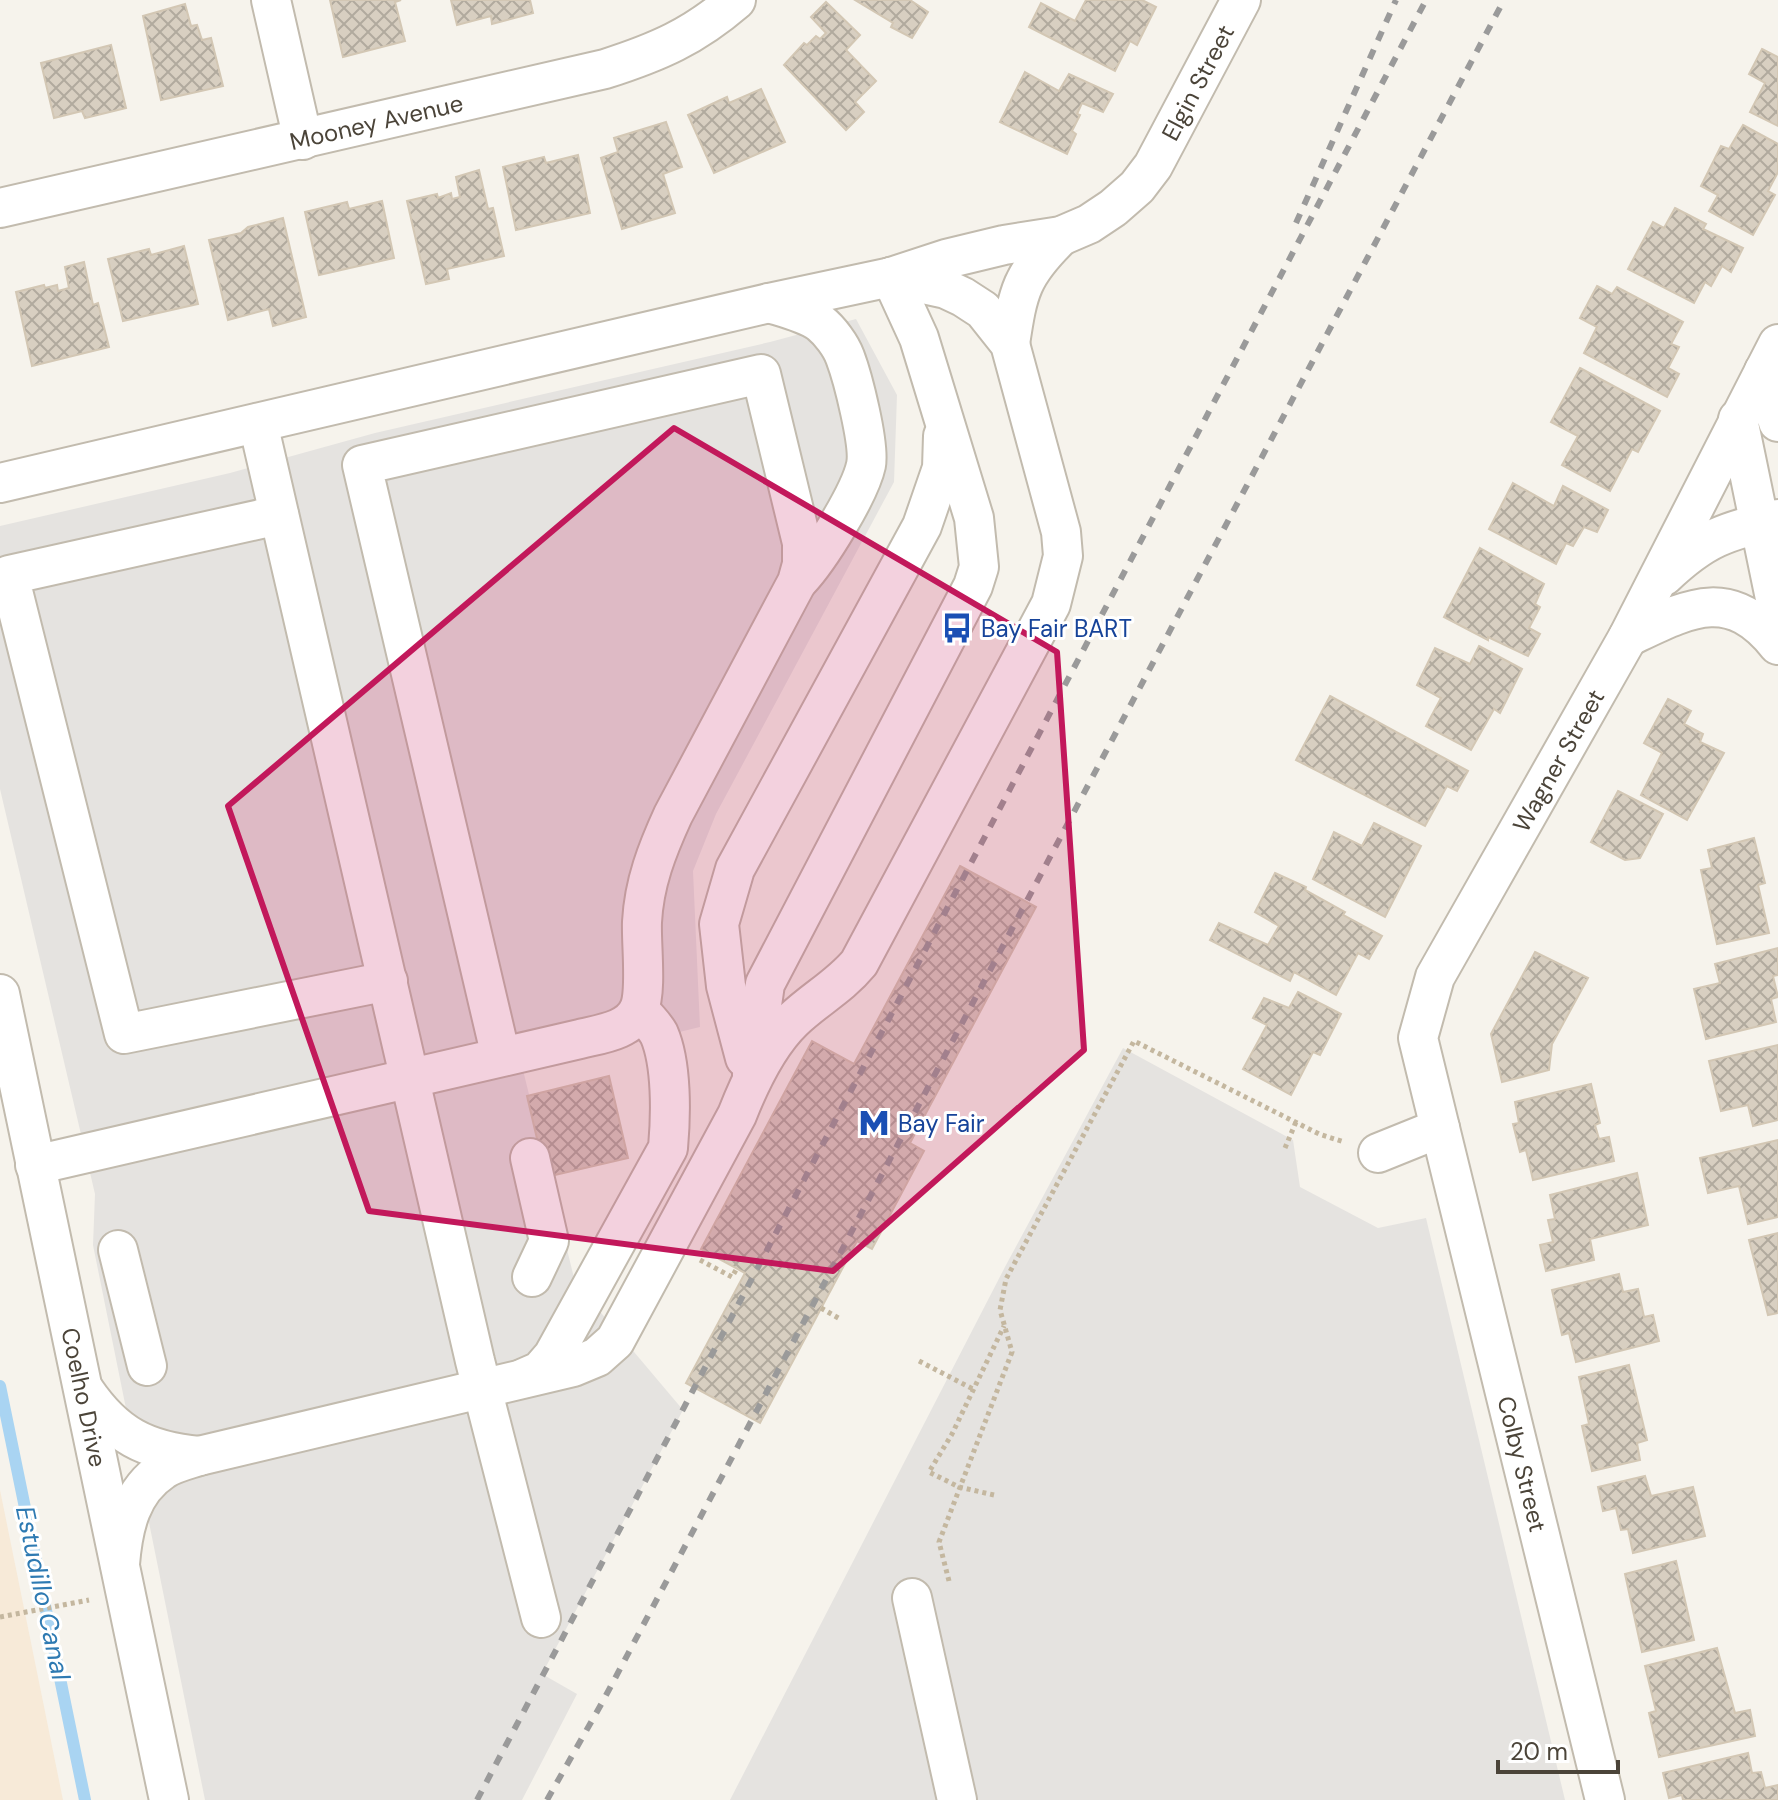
<svg xmlns="http://www.w3.org/2000/svg" width="1778" height="1800" font-family="'DM Sans',sans-serif">
	<style>
		.commercial { fill: #f7ead8 }
		.parking { fill: #e5e3e0 }
		.lines { fill: none; stroke-linecap: round; stroke-linejoin: round }
		.stream { stroke: #a9d4f2; stroke-width: 12 }
		.building { fill: url(#building-cross-hatch); stroke: #d3c7b4; stroke-width: 2 }
		.minor-casing { stroke: #c2bbae; stroke-width: 42 }
		.path { stroke: #c4b79f; stroke-width: 5; stroke-dasharray: 4 4; stroke-linecap: butt }
		.minor { stroke: #fff; stroke-width: 38 }
		.rail { stroke: #9a9a9a; stroke-width: 6; stroke-dasharray: 10 10; stroke-linecap: butt }
		.marked { fill: #c2185b; fill-opacity: 0.2; stroke: #c2185b; stroke-width: 6; stroke-linejoin: round }
		.labels { text-anchor: middle; dominant-baseline: central; stroke-width: 6; stroke-linejoin: round; paint-order: stroke }
		.street-label { font-size: 24px; fill: #4b4439; stroke: #fff }
		.transit-label { font-size: 24px; fill: #164399; stroke: #fff; text-anchor: start }
		.water-label { font-size: 26px; font-style: italic; fill: #2e7ab2; stroke: #fff }
	</style>
	<defs>
		<pattern id="building-cross-hatch" width="8" height="8" patternUnits="userSpaceOnUse" patternTransform="scale(2)"><rect width="8" height="8" fill="#d8cfc1"/><path d="M0 0l8 8M0 8l8-8" fill="none" stroke="#b1aa9e"/></pattern>
	</defs>
	<rect width="100%" height="100%" fill="#f6f3ec"/>
	<path class="commercial" d="M0,1490L63,1800H0Z"/>
	<g class="parking">
		<path d="M856,319L897,395L894,482L716,814L693,871L700,1027L523,1070L575,1282L683,1410L542,1674L577,1694L522,1800H205L93,1245L95,1194L0,789V526L230,473L375,433L770,342Z"/>
		<path d="M1123,1048L1293,1140L1300,1187L1378,1228L1426,1218L1565,1800H730L1006,1265Z"/>
	</g>
	<g class="lines">
		<path class="stream" d="M0,1386L85,1800"/>
	</g>
	<g class="building">
		<path d="M330,0H401L395,2L405,41L343,57Z"/>
		<path d="M451,0H530L533,13L492,24L491,16L457,25Z"/>
		<path d="M855,0H910L928,12L912,38L891,27L893,23Z"/>
		<path d="M1086,0H1142L1156,7L1137,45L1130,41L1115,71L1029,27L1041,3L1075,21Z"/>
		<path d="M826,2L860,35L846,50L876,81L855,102L864,112L846,130L784,65L804,43L807,45L816,36L820,39L826,33L811,17Z"/>
		<path d="M185,4L191,26L197,25L202,40L211,38L223,86L161,100L143,16Z"/>
		<path d="M111,45L126,108L85,118L82,111L54,118L41,63Z"/>
		<path d="M1762,49L1778,57V126L1750,112L1765,83L1749,74Z"/>
		<path d="M1025,72L1059,91L1069,74L1113,94L1103,112L1082,103L1077,114L1080,115L1072,131L1076,134L1067,154L1000,122Z"/>
		<path d="M761,89L785,142L714,173L688,115L727,97L729,103Z"/>
		<path d="M666,122L682,167L663,174L675,213L622,229L601,158L618,152L614,138Z"/>
		<path d="M1743,125L1778,144V172L1768,191L1775,195L1753,235L1709,211L1718,195L1701,186L1721,146L1729,149Z"/>
		<path d="M578,155L590,213L516,230L503,167L544,157L546,163Z"/>
		<path d="M479,170L488,209L493,208L504,256L447,269L449,279L426,284L407,201L437,194L438,198L451,193L452,199L460,197L456,177Z"/>
		<path d="M382,201L394,258L319,275L305,212L347,202L349,209Z"/>
		<path d="M1675,208L1706,224L1703,229L1743,248L1731,272L1722,266L1711,286L1705,282L1694,303L1628,269L1653,222L1664,228Z"/>
		<path d="M283,218L306,317L273,326L269,309L228,320L209,240L241,233L248,227Z"/>
		<path d="M184,246L198,304L123,321L108,259L149,249L151,255Z"/>
		<path d="M84,262L93,305L98,303L109,347L32,366L16,292L44,285L45,288L57,285L58,291L69,288L65,267Z"/>
		<path d="M1597,286L1612,294L1617,287L1683,322L1671,344L1679,347L1668,368L1679,374L1667,397L1584,353L1597,327L1580,318Z"/>
		<path d="M1580,368L1660,411L1638,452L1632,449L1610,491L1562,465L1578,436L1551,422Z"/>
		<path d="M1513,483L1554,506L1563,486L1608,510L1597,532L1584,527L1573,546L1566,543L1556,564L1489,529Z"/>
		<path d="M1480,548L1544,584L1535,604L1540,607L1529,628L1540,634L1528,656L1488,637V640L1444,617Z"/>
		<path d="M1479,646L1522,669L1500,713L1494,709L1471,750L1426,726L1441,698L1417,685L1435,648L1470,664Z"/>
		<path d="M1330,696L1468,771L1457,791L1447,786L1425,826L1296,760Z"/>
		<path d="M1668,699L1691,711L1684,724L1703,734L1700,742L1724,753L1687,820L1641,795L1662,753L1644,743Z"/>
		<path d="M1618,791L1663,814L1640,858L1625,860L1591,842Z"/>
		<path d="M1374,823L1421,846L1385,917L1313,879L1334,832L1362,846Z"/>
		<path d="M1754,838L1765,883L1758,885L1769,933L1717,944L1701,870L1712,868L1708,850Z"/>
		<path d="M960,866L1036,907L910,1143L924,1151L872,1249L857,1241L760,1423L686,1383L745,1273L701,1249L812,1041L854,1064Z"/>
		<path d="M1275,873L1306,887L1305,890L1345,912L1343,915L1382,936L1369,959L1358,953L1336,995L1294,972L1290,981L1210,940L1219,923L1268,945L1279,926L1255,912Z"/>
		<path d="M1778,948V975L1773,976L1778,997L1771,999L1776,1022L1706,1039L1694,989L1720,983L1715,964Z"/>
		<path d="M1535,952L1588,978L1552,1044L1549,1070L1502,1082L1491,1034Z"/>
		<path d="M1298,992L1341,1014L1320,1055L1313,1052L1291,1095L1243,1069L1267,1025L1253,1018L1264,998L1289,1008Z"/>
		<path d="M1778,1045V1120L1753,1126L1748,1105L1721,1111L1709,1061Z"/>
		<path d="M609,1076L628,1158L546,1177L527,1096Z"/>
		<path d="M1591,1084L1600,1123L1595,1125L1599,1139L1609,1137L1614,1161L1533,1180L1526,1150L1520,1152L1513,1124L1519,1123L1515,1102Z"/>
		<path d="M1778,1140V1217L1748,1224L1739,1186L1708,1193L1700,1158Z"/>
		<path d="M1637,1173L1648,1225L1590,1239L1594,1260L1546,1271L1540,1245L1553,1242L1548,1220L1555,1219L1550,1195Z"/>
		<path d="M1778,1233V1313L1768,1315L1749,1240Z"/>
		<path d="M1619,1274L1623,1292L1638,1289L1644,1317L1653,1315L1659,1341L1576,1362L1569,1333L1562,1335L1552,1290Z"/>
		<path d="M1629,1365L1647,1440L1637,1443L1640,1460L1592,1471L1582,1426L1589,1424L1579,1377Z"/>
		<path d="M1645,1476L1651,1496L1693,1487L1705,1536L1633,1553L1628,1529L1621,1530L1616,1508L1603,1511L1598,1487Z"/>
		<path d="M1676,1561L1694,1640L1642,1652L1625,1574Z"/>
		<path d="M1717,1648L1735,1713L1750,1710L1755,1736L1659,1757L1649,1713L1656,1711L1645,1666Z"/>
		<path d="M1748,1753L1752,1773L1761,1772L1765,1788L1778,1785V1800H1683L1682,1795L1669,1798L1663,1773Z"/>
	</g>
	<g class="lines">
		<g class="minor-casing">
			<g id="minor">
				<path d="M271,0L303,140"/>
				<path id="s1" d="M0,208L605,69C658,52 693,37 736,0"/>
				<path d="M769,303C785,308 806,313 820,323C830,331 841,346 845,357C853,378 870,445 866,465C860,493 819,559 799,580"/>
				<path d="M1010,344C1018,291 1021,275 1061,236"/>
				<path d="M1764,371L1778,422"/>
				<path d="M1738,419L1778,613"/>
				<path d="M258,423L475,1361L541,1618"/>
				<path id="s2" d="M0,483L769,303L891,277L946,259L1004,245L1061,236L1089,224L1113,208L1137,187L1153,166L1241,0"/>
				<path d="M279,515L9,575L124,1034L388,981"/>
				<path d="M1664,576C1705,537 1725,532 1778,519"/>
				<path d="M1628,637C1687,609 1729,584 1778,645"/>
				<path id="s3" d="M0,994L169,1800"/>
				<path d="M745,1058L726,986L719,924L735,869L922,526L942,468L943,436"/>
				<path d="M752,1075L765,984L973,586L979,567L974,518L919,338L891,277"/>
				<path id="s4" d="M1440,1128L1605,1800"/>
				<path id="s5" d="M1378,1153L1440,1128L1418,1038L1435,977L1628,637L1778,344"/>
				<path d="M530,1158L549,1241L532,1277"/>
				<path d="M35,1165L580,1039C600,1034 630,1031 639,1009C647,991 641,943 642,922C644,883 657,850 673,815L797,582L802,564V543L761,374L362,465L501,1057"/>
				<path d="M118,1250L147,1366"/>
				<path d="M524,1378L540,1371L553,1356L668,1148C671,1115 672,1064 659,1034C654,1025 646,1017 639,1010"/>
				<path d="M85,1391C115,1435 146,1451 199,1456"/>
				<path d="M120,1564C123,1527 131,1491 163,1470C173,1463 187,1460 199,1456L573,1367L597,1357L615,1341L737,1115C750,1082 767,1045 793,1020C815,999 840,986 859,963L1051,604L1063,556L1061,532L1010,344L983,310L963,297L946,289L891,277"/>
				<path d="M912,1598L957,1800"/>
			</g>
		</g>
		<g class="path">
			<path d="M1285,1148L1296,1122"/>
			<path d="M700,1260L732,1277L737,1268"/>
			<path d="M821,1308L840,1319"/>
			<path d="M919,1361L973,1389"/>
			<path d="M994,1495L959,1487L929,1472L952,1434L1004,1326"/>
			<path d="M949,1581L939,1542L1012,1352L1000,1310L1006,1279L1134,1041L1319,1134L1344,1142"/>
			<path d="M0,1617L89,1600"/>
		</g>
		<use href="#minor" class="minor"/>
		<g class="rail">
			<path d="M1296,223L1396,0"/>
			<path d="M477,1800L1426,0"/>
			<path d="M547,1800L603,1701L1504,0"/>
		</g>
	</g>
	<path class="marked" d="M674,428L1057,652L1084,1050L833,1271L369,1211L228,806Z"/>
	<defs>
		<g id="bus-bare" transform="scale(2.4)"><path d="M-5-6H5V4H4V6H2V4H-2V6H-4V4H-5ZM-3.5-4V0h7V-4ZM-3.5 1.2v1.5H-2V1.2ZM2 1.2v1.5H3.5V1.2Z" fill="#1a4fb4" stroke="#fff" stroke-width="2.5" paint-order="stroke"/></g>
		<g id="metro-bare" transform="scale(2.4)"><path d="M-5.5 5V-5H-3L0 0L3-5H5.5V5H3V-.5L0 4L-3-.5V5Z" fill="#1a4fb4" stroke="#fff" stroke-width="2.5" paint-order="stroke"/></g>
	</defs>
	<g fill-rule="evenodd">
		<use href="#bus-bare" x="957" y="628"/>
		<use href="#metro-bare" x="874" y="1123"/>
	</g>
	<g class="labels">
		<g class="street-label">
			<text stroke="none"><textPath href="#s2" startOffset="1302">Elgin Street</textPath></text>
			<text stroke="none"><textPath href="#s1" startOffset="386">Mooney Avenue</textPath></text>
			<text stroke="none"><textPath href="#s5" startOffset="472">Wagner Street</textPath></text>
			<text stroke="none"><textPath href="#s3" startOffset="412">Coelho Drive</textPath></text>
			<text stroke="none"><textPath href="#s4" startOffset="346">Colby Street</textPath></text>
		</g>
		<g class="transit-label">
			<text x="981" y="628">Bay Fair BART</text>
			<text x="898" y="1123">Bay Fair</text>
		</g>
		<g class="water-label">
			<text transform="translate(43 1593) rotate(78)">Estudillo Canal</text>
		</g>
	</g>
	<path d="M1498 1760v12h120v-12" fill="none" stroke="#4b4439" stroke-width="4"/>
	<text x="1510" y="1760" font-size="24" fill="#4b4439" stroke="#ffffff" stroke-width="6" paint-order="stroke">20 m</text>
</svg>
